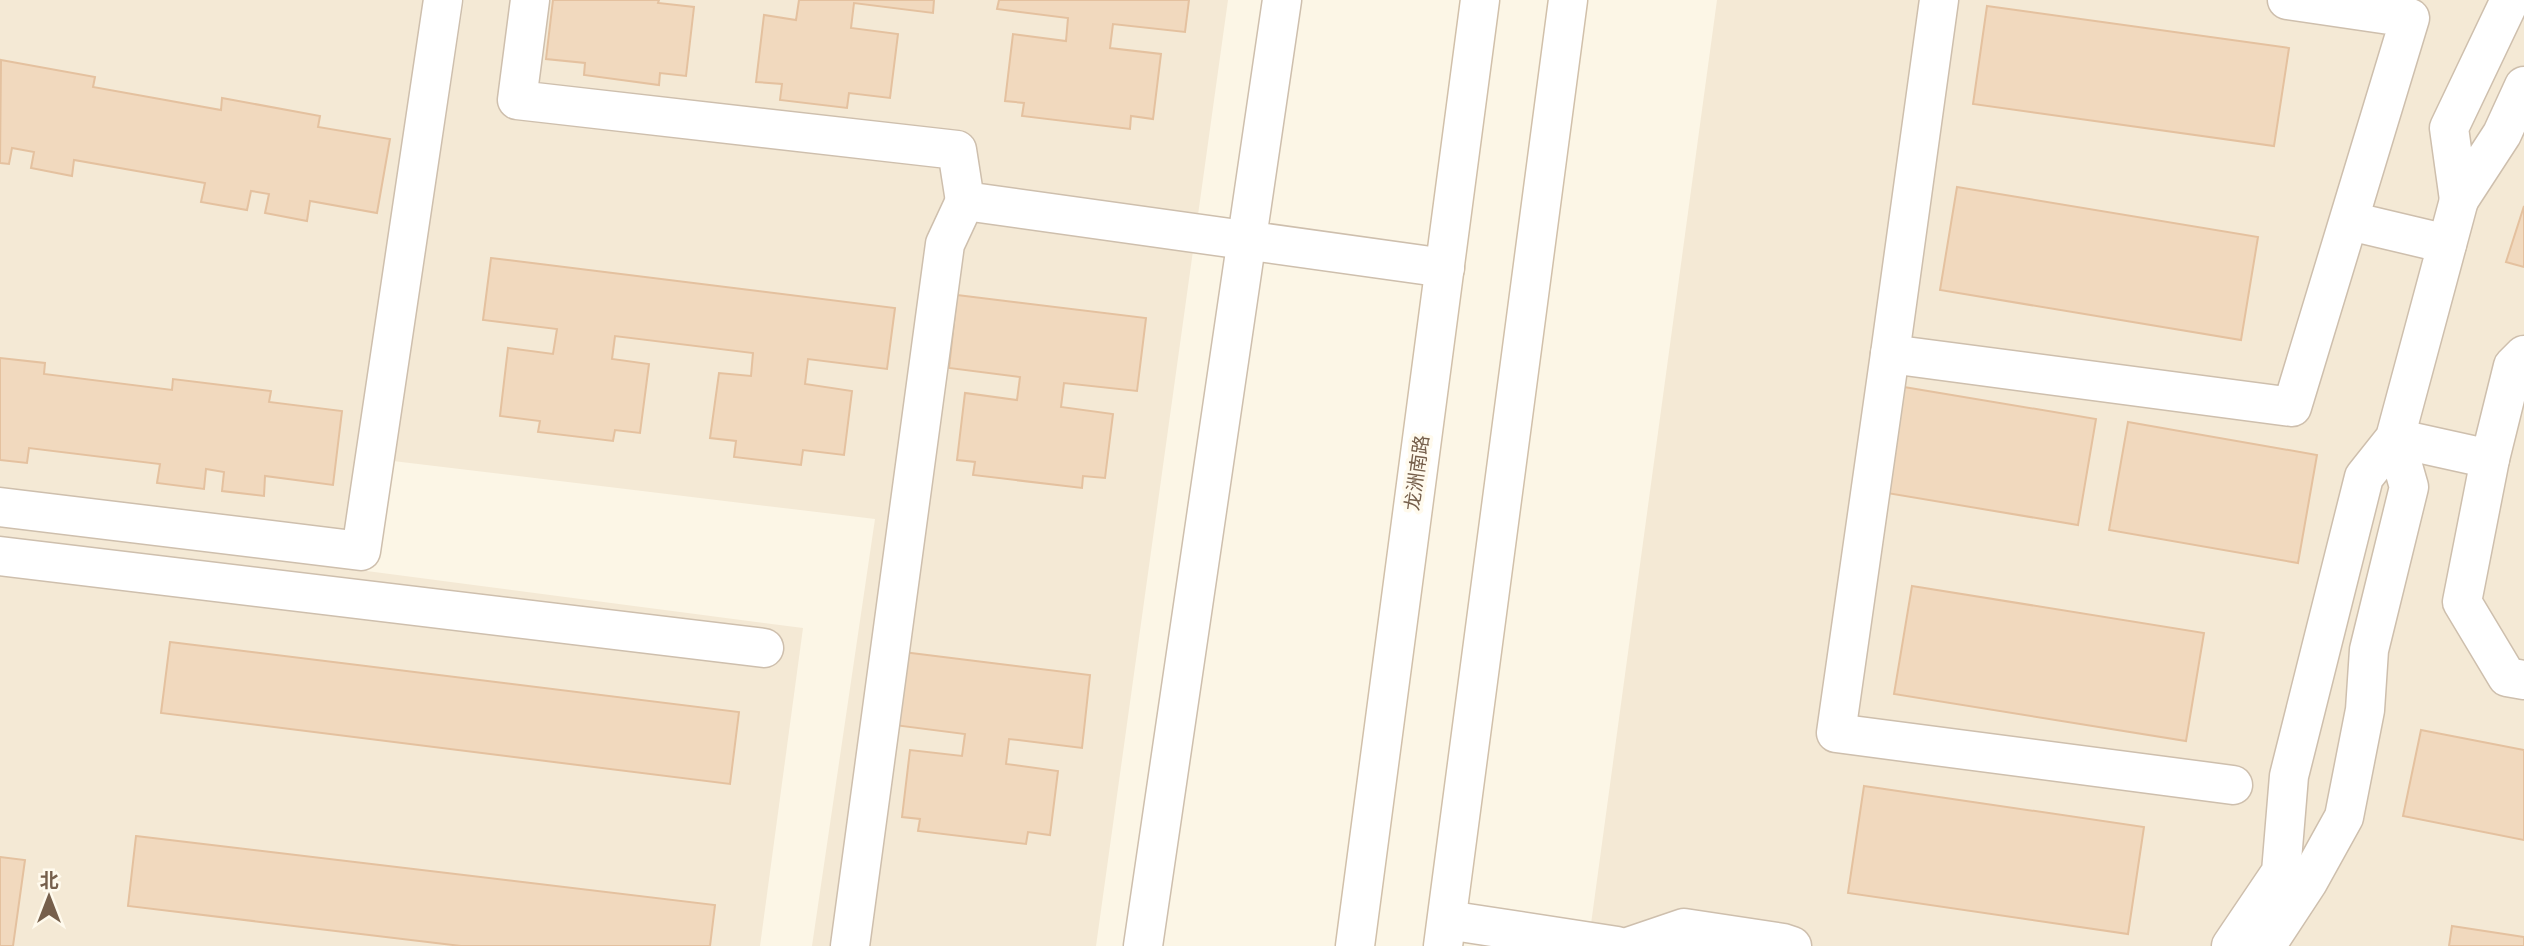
<svg xmlns="http://www.w3.org/2000/svg" width="2524" height="946" font-family="'Source Sans 3','Noto Sans SC',sans-serif">
	<style>
		.residential { fill: #f4e9d5 }
		.building { fill: #f1d9be; stroke: #e4c19f; stroke-width: 2 }
		.lines { fill: none; stroke-linecap: round; stroke-linejoin: round }
		.minor-casing { stroke: #cebfad; stroke-width: 41 }
		.secondary-casing { stroke: #d1c0aa; stroke-width: 41 }
		.minor { stroke: #fff; stroke-width: 38 }
		.secondary { stroke: #fff; stroke-width: 38 }
		.labels { text-anchor: middle; dominant-baseline: central; stroke-width: 7; stroke-linejoin: round; paint-order: stroke }
		.street-label { font-size: 19px; fill: #765f4b; stroke: #fffaed }
	</style>
	<rect width="100%" height="100%" fill="#fcf6e6"/>
	<g class="residential">
		<path d="M0,0H428L351,531L0,489Z"/>
		<path d="M464,0H1228L1096,946H812L875,519L393,461Z"/>
		<path d="M1717,0H2524V946H1588Z"/>
		<path d="M0,523L803,628L760,946H0Z"/>
	</g>
	<g class="building">
		<path d="M553,0H659L658,3L694,7L686,76L660,73L659,85L584,75L585,63L546,59Z"/>
		<path d="M799,0H934L933,13L854,3L851,28L898,34L890,98L849,93L847,108L780,100L782,84L756,82L764,15L796,20Z"/>
		<path d="M999,0H1189L1185,32L1113,24L1110,48L1161,54L1153,119L1131,116L1130,129L1022,116L1024,103L1005,101L1013,34L1066,41L1068,18L997,9Z"/>
		<path d="M1987,6L2289,48L2274,146L1973,104Z"/>
		<path d="M1,60L95,77L93,87L221,110L222,98L320,116L318,127L390,139L377,213L310,201L307,221L265,213L269,194L251,191L247,210L201,202L205,183L74,160L72,176L31,168L34,152L12,148L9,164L0,163Z"/>
		<path d="M1957,187L2258,237L2241,340L1940,290Z"/>
		<path d="M2524,206V267L2506,262Z"/>
		<path d="M491,258L895,308L887,369L808,359L805,384L852,391L844,455L803,450L801,465L734,457L736,441L710,438L719,373L751,376L753,353L615,336L612,359L649,364L640,433L615,430L613,441L538,432L540,421L500,416L508,348L553,354L557,329L483,320Z"/>
		<path d="M957,295L1146,318L1137,391L1064,383L1061,407L1113,414L1105,478L1083,476L1082,488L973,475L975,462L957,460L965,393L1017,400L1020,377L949,368Z"/>
		<path d="M0,358L45,363L44,374L172,390L173,379L271,391L269,402L342,411L333,485L265,476L264,496L222,491L224,472L206,469L204,489L157,483L160,464L29,448L27,463L0,460Z"/>
		<path d="M1898,386L2096,419L2078,525L1881,492Z"/>
		<path d="M2128,422L2317,455L2298,563L2109,530Z"/>
		<path d="M1912,586L2204,633L2186,741L1894,694Z"/>
		<path d="M170,642L739,712L730,784L161,713Z"/>
		<path d="M903,652L1090,675L1082,748L1009,739L1006,764L1058,771L1050,835L1028,832L1026,844L918,831L920,819L902,817L910,750L962,756L965,734L894,725Z"/>
		<path d="M2421,730L2524,750V840L2403,816Z"/>
		<path d="M1864,786L2144,827L2128,934L1848,893Z"/>
		<path d="M136,836L715,905L710,946H461L128,906Z"/>
		<path d="M0,857L25,860L13,946H0Z"/>
		<path d="M2452,926L2524,937V946H2449Z"/>
	</g>
	<g class="lines">
		<g class="minor-casing">
			<g id="minor">
				<path d="M530,0L517,100L957,150L965,201L1445,268"/>
				<path d="M1939,0L1890,354L2292,407L2410,18L2287,0"/>
				<path d="M2510,0L2449,128L2459,200L2502,134L2524,86"/>
				<path d="M2350,221L2447,244"/>
				<path d="M1890,354L1836,733L2233,785"/>
				<path d="M2395,438L2490,459L2513,366L2524,355"/>
				<path d="M2490,459L2462,602L2507,677L2524,680"/>
				<path d="M0,507L361,551L443,0"/>
				<path d="M0,556L764,648"/>
				<path d="M1447,920L1617,946"/>
				<path d="M850,946L945,244L965,201"/>
				<path d="M1143,946L1282,0"/>
				<path d="M1631,946L1684,928L1783,943L1792,946"/>
				<path d="M2231,946L2281,872L2289,776L2364,477L2395,438L2459,200"/>
				<path d="M2266,946L2308,882L2344,817L2365,710L2369,650L2409,487L2395,438"/>
			</g>
		</g>
		<g class="secondary-casing">
			<g id="secondary">
				<path d="M1355,946L1480,0"/>
				<path d="M1443,946L1568,0"/>
			</g>
		</g>
		<use href="#minor" class="minor"/>
		<use href="#secondary" class="secondary"/>
	</g>
	<g class="labels">
		<g class="street-label">
			<text transform="translate(1418 473) rotate(-82)">龙洲南路</text>
		</g>
	</g>
	<g transform="translate(49 897)" stroke="#fffaed" stroke-width="5" paint-order="stroke">
	<path d="M0-5L12 26L0 18L-12 26Z" fill="#765f4b"/>
	<text y="-10" font-size="19" font-weight="bold" text-anchor="middle" fill="#765f4b">北</text>
	</g>
</svg>
